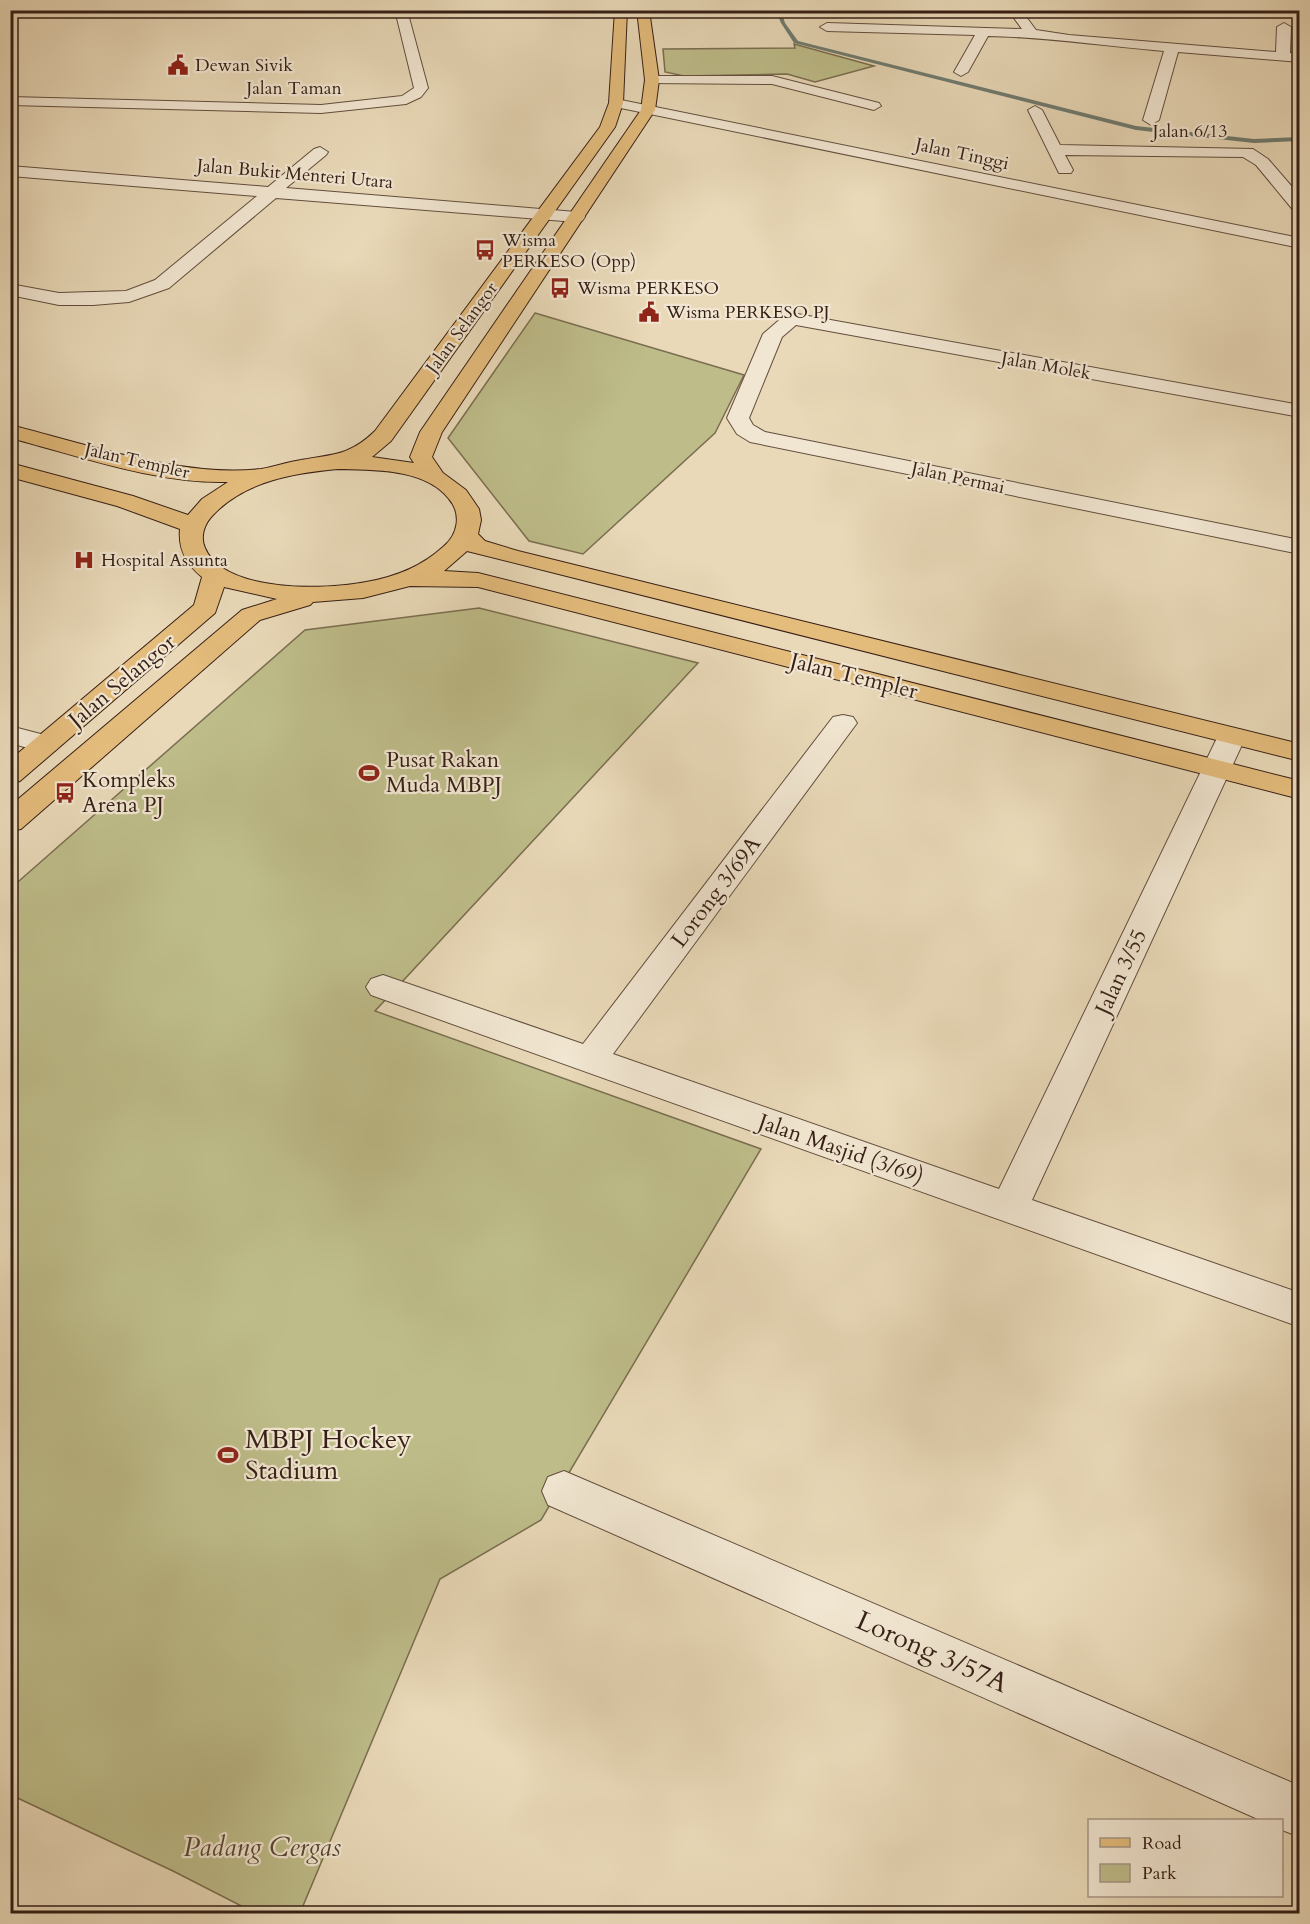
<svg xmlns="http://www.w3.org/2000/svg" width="1310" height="1924" font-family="Cardo,serif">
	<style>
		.green { fill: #bebd8a; stroke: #7a6e50; stroke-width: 1.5 }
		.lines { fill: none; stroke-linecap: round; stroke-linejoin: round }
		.stream { fill: #707c71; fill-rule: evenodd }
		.minor-casing { stroke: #634e3e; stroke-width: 2 }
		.major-casing { stroke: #361f16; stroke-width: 2 }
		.minor { fill: #f1e6d1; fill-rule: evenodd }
		.major { fill: #e4bc7c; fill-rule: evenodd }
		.labels { text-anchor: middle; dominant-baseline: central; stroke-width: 4.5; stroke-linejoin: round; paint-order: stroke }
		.far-poi-label { font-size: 18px; fill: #361f16; stroke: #f1e6d1; text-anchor: start }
		.far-street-label { font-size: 18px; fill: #361f16; stroke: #f1e6d1 }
		.street-label { font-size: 22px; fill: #361f16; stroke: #f1e6d1 }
		.poi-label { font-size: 22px; fill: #361f16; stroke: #f1e6d1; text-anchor: start }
		.near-poi-label { font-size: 27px; fill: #361f16; stroke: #f1e6d1; text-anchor: start }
		.near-street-label { font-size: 27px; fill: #361f16; stroke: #f1e6d1 }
		.near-park-label { font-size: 27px; font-style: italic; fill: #584633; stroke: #f1e6d1 }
	</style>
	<rect width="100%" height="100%" fill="#e9d9b8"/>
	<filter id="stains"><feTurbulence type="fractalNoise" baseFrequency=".00333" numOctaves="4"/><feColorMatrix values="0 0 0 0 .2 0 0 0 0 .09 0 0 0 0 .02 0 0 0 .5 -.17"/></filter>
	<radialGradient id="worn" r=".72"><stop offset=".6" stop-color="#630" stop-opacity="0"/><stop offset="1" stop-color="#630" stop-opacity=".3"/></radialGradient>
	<g class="green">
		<path d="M794,44L874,66L815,82L787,74L684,76L665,72L663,49L795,48Z"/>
		<path d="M535,313L744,375L715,433L583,554L529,541L448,438Z"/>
		<path d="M479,608L698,663L375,1011L761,1149L541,1520L440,1579L300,1913H255L173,1871L11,1795V888L305,630Z"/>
	</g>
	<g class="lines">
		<path class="stream" d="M776,10H781L785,23L798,41L1136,126L1254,139L1300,137V141L1254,143L1136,130L794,43L781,23Z"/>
		<g class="minor-casing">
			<g id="minor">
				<path d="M395,10H407L428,88L421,97L406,104L321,113L10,105V97L321,105L402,96L414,88Z"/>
				<path d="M1008,10H1021L1036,30L1069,35L1276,52L1277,27L1284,23L1291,27L1290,53L1300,54V62L1178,52L1159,120L1151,125L1143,120L1164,51C1105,46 1047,37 988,36L968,72L961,76L954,72L975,35L827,31L820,27L827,23L1022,29Z"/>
				<path d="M652,76H772L879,103L881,106L874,110L772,84L647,83L645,80Z"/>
				<path d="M616,99L1300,238V248L611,106L609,103L611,100Z"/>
				<path d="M1035,106L1042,110L1060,145L1253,149L1268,159L1300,196V212L1294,211L1256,165L1243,157L1065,155L1073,170L1071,173H1059L1028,110Z"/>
				<path d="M320,147L328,152L326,155L286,188L576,212L582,213L585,217L582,221L576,222L276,198L169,288L129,302L93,305H59L10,295V284L59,293L126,291L155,280L257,196L10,176V166L268,187L314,149Z"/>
				<path d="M792,313L1300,405V417L796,325L782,337L749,418L753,425L765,432L1300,540V554L750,442L737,434L727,418L763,334L785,315Z"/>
				<path d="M843,715L853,717L857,723L613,1054L999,1189L1218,736L1222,730L1232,728L1242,730L1246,736L1032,1200L1300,1293V1327L371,995L366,987L371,979L383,975L583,1044L833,717Z"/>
				<path d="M10,726L56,738L60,744L56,750L46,753L10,743Z"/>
				<path d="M564,1471L1300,1786V1837L1282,1830V1820H1260L548,1505L542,1491L548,1477Z"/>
			</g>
		</g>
		<g class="major-casing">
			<path id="major" d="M615,10H627L623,103L615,127L391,441L372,457L414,463L410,457L420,432L641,110L645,80L637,10H649L659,80L655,110L442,432L432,457L443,473L466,490L479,509L481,520L478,534L485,541L518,551L1300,744V761L467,551L444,571L478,573L1300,781V799L478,587L410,586L363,598L313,602L310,605L260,620L21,829L10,831V806L242,610L277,599L224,587L215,613L20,781L10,784V760L194,605L202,577C186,564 178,549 180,529L117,506L10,477V463L133,496L188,515L202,499L228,482C156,484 80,456 10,438V425C87,444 182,478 261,469C274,467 287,462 301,460C334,454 349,456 375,431L600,127L609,103ZM338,469C373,470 425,468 449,499C462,514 458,535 443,547C421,567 395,577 366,582C326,590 224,593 205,548C200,537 204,524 213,515C245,481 294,473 338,469Z"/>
		</g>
		<use href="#minor" class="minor"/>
		<use href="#major" class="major"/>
	</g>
	<defs>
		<g id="civic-bare" transform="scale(1.62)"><path d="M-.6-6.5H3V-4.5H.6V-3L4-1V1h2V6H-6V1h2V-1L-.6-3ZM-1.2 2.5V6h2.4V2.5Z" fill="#8f2418" stroke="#f1e6d1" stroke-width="2.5" paint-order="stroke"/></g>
		<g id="bus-bare" transform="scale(1.62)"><path d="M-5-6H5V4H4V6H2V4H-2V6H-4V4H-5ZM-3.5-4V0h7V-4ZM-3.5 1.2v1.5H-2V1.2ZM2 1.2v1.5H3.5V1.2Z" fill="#8f2418" stroke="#f1e6d1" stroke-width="2.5" paint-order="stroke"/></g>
		<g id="hospital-bare" transform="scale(1.62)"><path d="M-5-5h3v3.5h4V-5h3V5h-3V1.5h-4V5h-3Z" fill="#8f2418" stroke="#f1e6d1" stroke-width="2.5" paint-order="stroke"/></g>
		<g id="stadium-bare" transform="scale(1.62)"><path d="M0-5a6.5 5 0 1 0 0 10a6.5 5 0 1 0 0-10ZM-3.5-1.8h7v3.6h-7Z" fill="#8f2418" stroke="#f1e6d1" stroke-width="2.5" paint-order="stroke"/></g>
	</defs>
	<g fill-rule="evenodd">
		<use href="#civic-bare" x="178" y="65"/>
		<use href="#bus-bare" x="485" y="250"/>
		<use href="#bus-bare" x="560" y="288"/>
		<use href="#civic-bare" x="649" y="312"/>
		<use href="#hospital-bare" x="84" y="560"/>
		<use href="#stadium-bare" x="369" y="773"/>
		<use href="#bus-bare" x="65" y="793"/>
		<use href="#stadium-bare" x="228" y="1455"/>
	</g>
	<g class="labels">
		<g class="far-poi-label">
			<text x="195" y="65">Dewan Sivik</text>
			<text x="502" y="240">Wisma<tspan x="502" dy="21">PERKESO (Opp)</tspan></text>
			<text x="577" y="288">Wisma PERKESO</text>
			<text x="666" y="312">Wisma PERKESO PJ</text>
			<text x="101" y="560">Hospital Assunta</text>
		</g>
		<g class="far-street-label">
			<text x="294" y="88">Jalan Taman</text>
			<text x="1190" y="131">Jalan 6/13</text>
			<text transform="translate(962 154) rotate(12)">Jalan Tinggi</text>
			<text transform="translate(295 174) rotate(5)">Jalan Bukit Menteri Utara</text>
			<text transform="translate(462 328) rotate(-54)">Jalan Selangor</text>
			<text transform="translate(1046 366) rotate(10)">Jalan Molek</text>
			<text transform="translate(137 461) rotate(13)">Jalan Templer</text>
			<text transform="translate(958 478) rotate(12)">Jalan Permai</text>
		</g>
		<g class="street-label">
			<text transform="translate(854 676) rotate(14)">Jalan Templer</text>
			<text transform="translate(122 681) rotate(-40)">Jalan Selangor</text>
			<text transform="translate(716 892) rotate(-53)">Lorong 3/69A</text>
			<text transform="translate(1121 972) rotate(-65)">Jalan 3/55</text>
			<text transform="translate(841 1149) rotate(19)">Jalan Masjid (3/69)</text>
		</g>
		<g class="poi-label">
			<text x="386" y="760">Pusat Rakan<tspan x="386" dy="25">Muda MBPJ</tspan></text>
			<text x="82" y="780">Kompleks<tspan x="82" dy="25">Arena PJ</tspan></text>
		</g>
		<g class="near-poi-label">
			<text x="245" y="1439">MBPJ Hockey<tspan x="245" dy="31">Stadium</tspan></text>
		</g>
		<g class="near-street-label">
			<text transform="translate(932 1652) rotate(24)">Lorong 3/57A</text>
		</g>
		<g class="near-park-label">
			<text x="262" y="1847">Padang Cergas</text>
		</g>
	</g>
	<rect width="1310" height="1924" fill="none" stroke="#e9d9b8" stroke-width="36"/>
	<rect x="12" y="12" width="1286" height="1900" fill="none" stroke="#361f16" stroke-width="3"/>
	<rect x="18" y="18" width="1274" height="1888" fill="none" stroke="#361f16" stroke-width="1.5"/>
	<rect x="1088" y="1819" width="195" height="78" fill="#f1e6d1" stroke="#a69686" stroke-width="1.5"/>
	<rect x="1100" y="1838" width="30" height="9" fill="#e4bc7c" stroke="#a69686" stroke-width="1.5"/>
	<text x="1142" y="1849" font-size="18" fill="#361f16">Road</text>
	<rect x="1100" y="1864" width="30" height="18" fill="#bebd8a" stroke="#a69686" stroke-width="1.5"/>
	<text x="1142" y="1879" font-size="18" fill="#361f16">Park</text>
	<rect width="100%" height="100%" filter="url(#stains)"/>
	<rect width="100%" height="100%" fill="url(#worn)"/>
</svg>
